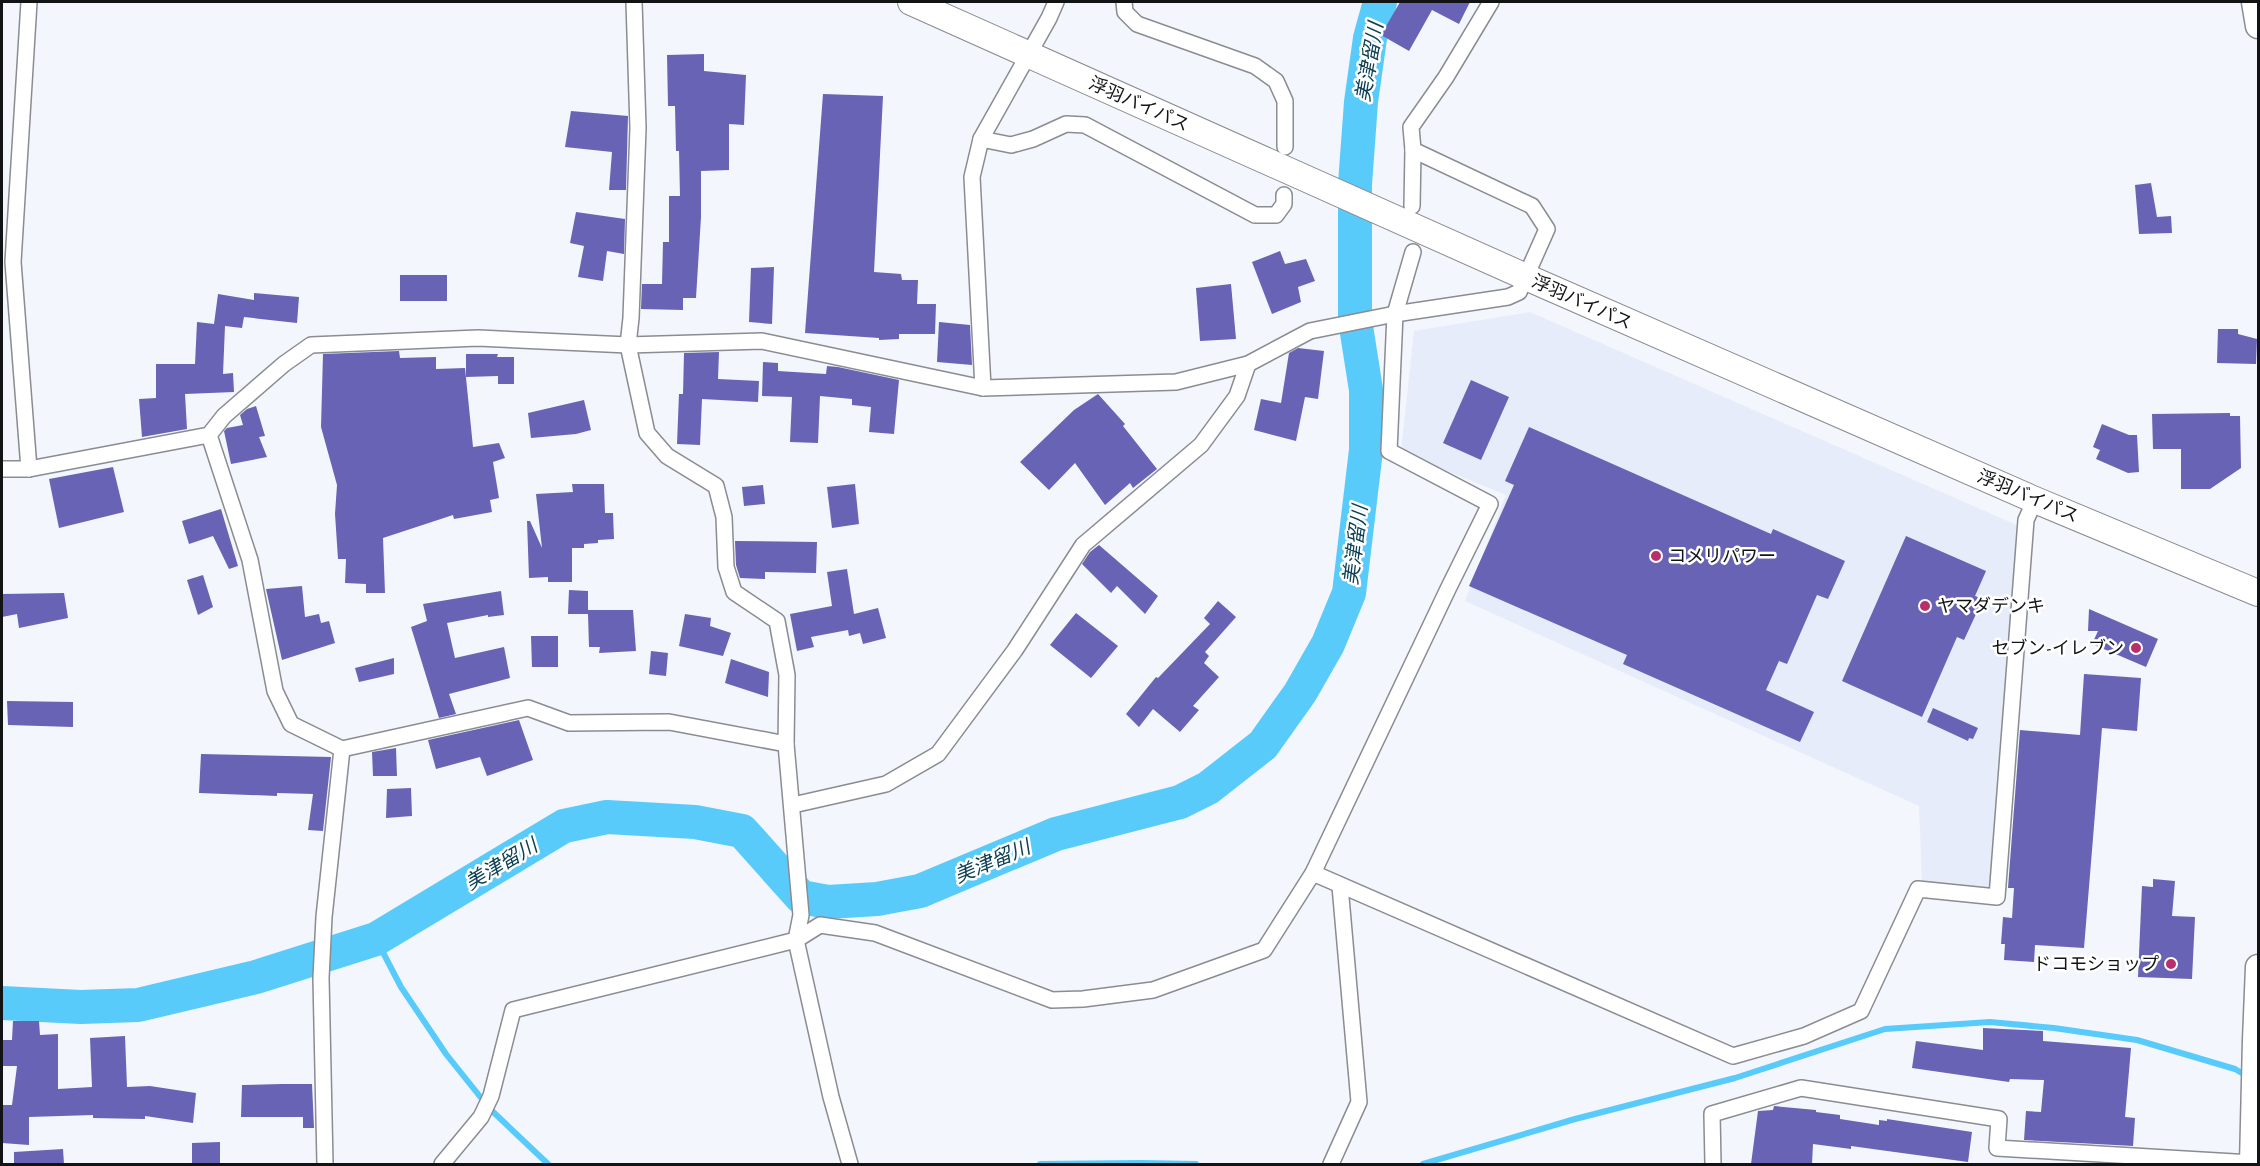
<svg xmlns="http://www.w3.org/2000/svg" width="2260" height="1166" font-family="'Crimson Pro','Noto Sans JP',serif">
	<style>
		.built { fill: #e6ecf9 }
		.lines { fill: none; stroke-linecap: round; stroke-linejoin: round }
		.stream { stroke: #59cbfb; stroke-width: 6 }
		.river { stroke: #59cbfb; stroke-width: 34 }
		.building { fill: #6863b4 }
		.minor-casing { stroke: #898c91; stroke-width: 18 }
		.primary-casing { stroke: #898c91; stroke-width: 27 }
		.trunk-casing { stroke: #898c91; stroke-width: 28 }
		.minor { stroke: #fff; stroke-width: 15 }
		.primary { stroke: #fff; stroke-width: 24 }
		.trunk { stroke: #fff; stroke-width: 26 }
		.poi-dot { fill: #b82f6c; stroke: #fff; stroke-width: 2 }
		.labels { text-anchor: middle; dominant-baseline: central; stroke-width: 5; stroke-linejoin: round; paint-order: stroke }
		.street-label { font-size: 18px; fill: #121315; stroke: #fff }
		.poi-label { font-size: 18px; fill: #121315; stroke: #fff; text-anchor: start }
		.water-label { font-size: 20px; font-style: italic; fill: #0d4053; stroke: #fff }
	</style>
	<rect width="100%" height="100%" fill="#f3f6fc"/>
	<path class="built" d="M1530,312L2019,526L1989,889L1922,882L1919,806L1465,601L1506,495L1401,452L1414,331Z"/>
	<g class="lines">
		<g class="stream">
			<path d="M376,939L401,987L446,1054L490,1109L548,1164"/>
			<path d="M1040,1164L1140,1163L1196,1164"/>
			<path d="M1423,1164L1575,1119L1735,1078L1885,1029L1990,1022L2054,1028L2137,1040L2235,1069L2247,1076"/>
		</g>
		<path class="river" d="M2,1003L81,1007L138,1005L256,977L376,939L564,826L607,817L695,822L742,831L801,897L828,902L877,899L920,891L1056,834L1180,802L1208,788L1263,745L1300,693L1328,644L1349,593L1366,450V390L1355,320V184L1361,102L1370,38L1380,2"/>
	</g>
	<g class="building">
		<path d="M1400,2H1470L1459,24L1432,10L1409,51L1381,35Z"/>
		<path d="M704,54V71L746,75L744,125L729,124V170L701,171V217L696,298H683V310L641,309L642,284H662L663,242H669V196H680L679,151H676L675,106H668L667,55Z"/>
		<path d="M823,94L883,96L874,272L901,274L902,280H918L917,304H936L935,334H899V339L879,340V338L805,333Z"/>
		<path d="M571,111L628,116L626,190H609L612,152L565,147Z"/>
		<path d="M2151,183L2157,217L2171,216L2172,233L2139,234L2135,185Z"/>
		<path d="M576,212L625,219L624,254L607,251L603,281L578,277L584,246L570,243Z"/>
		<path d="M1280,251L1285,264L1306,259L1315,281L1298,287L1301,302L1272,314L1252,262Z"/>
		<path d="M774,267L772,324L749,322L751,268Z"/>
		<rect x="400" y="275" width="47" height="26"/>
		<path d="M1231,284L1236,339L1200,341L1196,288Z"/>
		<path d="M254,293L299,297L297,323L244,317L242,328L225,326L223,374L233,373L234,392L185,394L187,429L142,437L139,399L156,398V364H195L197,322L214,324L218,294L254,300Z"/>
		<path d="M939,322L970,325L972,365L937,362Z"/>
		<path d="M2218,329H2238V334L2257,339L2256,364L2217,363Z"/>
		<path d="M1298,348L1324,351L1318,399L1305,397L1296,441L1254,430L1261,399L1281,403L1289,353Z"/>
		<path d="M399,351L400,358L436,357V369L465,368L473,447L499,443L505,458L493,462L499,498L490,500L492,512L454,519L453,515L383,538L385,593H366V584L345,583L346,559H338L335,514L337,485L321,427L323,354Z"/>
		<path d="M719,352L718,379L759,381L758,402L702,399L700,445L677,444L679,394H683L684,353Z"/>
		<path d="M466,354H498L497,357H514V384H498V376L466,377Z"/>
		<path d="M763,362L778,363V371L826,374L827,366L838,367L899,380L894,434L869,432L871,407L852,405V399L820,396L818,443L790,442L792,397L762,396Z"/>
		<path d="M1471,380L1509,397L1481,460L1443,443Z"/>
		<path d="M1098,394L1125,424L1123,426L1157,469L1133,488L1130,483L1105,505L1075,463L1049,490L1020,462L1074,410Z"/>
		<path d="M584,400L591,430L576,434L531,438L528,413Z"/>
		<path d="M256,406L265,436L259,437L267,457L231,464L224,431L227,428L243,425L240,415L247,409Z"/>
		<path d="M2230,413V416H2240L2241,468L2210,489H2181V449H2153L2152,414Z"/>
		<path d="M2102,424L2129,435H2137L2139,472L2128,473L2096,459L2100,450L2093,447Z"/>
		<path d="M1529,427L1771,534L1773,529L1845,561L1828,599L1817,595L1787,664L1779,661L1766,690L1814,712L1800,742L1623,664L1627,655L1469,586L1514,485L1505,481Z"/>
		<path d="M113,467L124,512L59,528L49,479Z"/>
		<path d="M572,484H604L605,513H613L614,539L598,540V543L584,544V548H572V582H548V577L529,578L527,521H530L542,548L536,494L573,492Z"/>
		<path d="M855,484L859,524L832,528L827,487Z"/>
		<path d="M763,485L765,504L744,506L742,487Z"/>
		<path d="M221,509L238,566L229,569L213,536L189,544L182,521Z"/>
		<path d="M1906,536L1986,571L1975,596L1983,599L1964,640L1957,637L1922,717L1842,681Z"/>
		<path d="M735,541L817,542L816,573L765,572V579L740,578L736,565Z"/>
		<path d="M1099,545L1158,596L1145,614L1117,586L1111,593L1082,564L1090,552Z"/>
		<path d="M847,569L854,614L878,608L886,638L863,644L860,633L849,636L848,630L811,637L814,647L797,651L790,614L832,606L827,572Z"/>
		<path d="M203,575L213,607L198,615L187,580Z"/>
		<path d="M302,586L305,617L319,614L321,623L329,621L335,643L282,660L266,589Z"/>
		<path d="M569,590L588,591V610H633L636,651L599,653L600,647H589L588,614H568Z"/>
		<path d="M501,591L504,615L488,617V615L447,623L455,658L504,647L510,678L449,694L456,714L439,718L411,627L427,621L423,604Z"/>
		<path d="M64,593L68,618L19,628L17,614L2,617V594Z"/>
		<path d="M1218,601L1236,617L1205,652L1209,656L1204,663L1219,677L1193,706L1199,710L1180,732L1153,709L1139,727L1126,714L1156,677L1158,678L1210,624L1204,618Z"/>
		<path d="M2089,609L2158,639L2146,667L2092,644L2098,631H2088Z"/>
		<path d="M1076,613L1118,646L1091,678L1050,645Z"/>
		<path d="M685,614L711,618L710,626L731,633L723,656L679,646Z"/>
		<path d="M531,636H558V667H532Z"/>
		<path d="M651,651L668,653L666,676L649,674Z"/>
		<path d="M394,658V674L359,682L355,668Z"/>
		<path d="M731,659L769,672L768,697L725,683Z"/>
		<path d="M2084,674L2141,678L2137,731L2102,728L2084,948L2035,945L2034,962L2004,960L2005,944H2001L2003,917L2012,918L2014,888H2008L2020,730L2080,735Z"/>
		<path d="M7,701L73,702V727L8,725Z"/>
		<path d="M1933,708L1978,728L1973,739L1969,738L1968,741L1927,722Z"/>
		<path d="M519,720L533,760L487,776L480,757L436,769L428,740Z"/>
		<path d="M396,748L397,776H373L372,752Z"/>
		<path d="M201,754L331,757L323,831L308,830L313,794L277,793V796L199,793Z"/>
		<path d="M411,788L412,816L386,818L387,789Z"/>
		<path d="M2153,879L2175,881L2172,916L2195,917L2192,979L2138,977L2142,886L2153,887Z"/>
		<path d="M13,1021H39L40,1035L58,1034V1089L92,1087L90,1038L125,1036L127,1087L150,1086L196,1093L193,1123L145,1116V1119L93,1118V1115L29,1117V1145L2,1143V1105H12L17,1066H2V1040H12Z"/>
		<path d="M1983,1028L2043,1031V1041L2131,1048L2125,1117L2135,1118L2133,1146L2024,1140L2026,1111L2041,1112L2044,1080L2010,1079L2009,1082L1912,1068L1916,1041L1983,1050Z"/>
		<path d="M282,1084H312L314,1128H303V1117H241L242,1085Z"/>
		<path d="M1774,1106L1816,1110V1112L1840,1115V1119L1879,1125V1120L1887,1121V1119L1972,1132L1968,1162L1880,1150L1851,1146V1149L1813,1144L1812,1164H1751L1758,1111L1773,1110Z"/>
		<path d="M220,1142V1164H192V1143Z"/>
		<path d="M63,1149L64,1164H14V1152Z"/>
	</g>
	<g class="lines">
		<g class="minor-casing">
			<g id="minor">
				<path d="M29,2L13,262L29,469"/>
				<path d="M634,2L638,128L631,318L628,345L647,433L667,456L716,486L724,517L726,567L734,592L777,621L787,675L786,744L801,915L796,940L831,1097L850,1164"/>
				<path d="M1124,2L1125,12L1137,24L1255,66L1276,81L1285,101V147"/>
				<path d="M981,139L1011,145L1033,139L1066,124L1085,125L1255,215H1276L1284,204V195"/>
				<path d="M1413,150L1411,127L1446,77L1491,2"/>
				<path d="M983,388L972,177L981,139L1049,18L1056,2"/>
				<path d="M209,435L250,560L275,691L291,724L342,749L528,708L569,723L669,722L786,744"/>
				<path d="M2,469H29L209,435L224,416L284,364L311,345L478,338L628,345L762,341L983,388L1176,382L1248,364L1310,331L1395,314L1508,297L1519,292L1547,229L1532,206L1413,150L1412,206"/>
				<path d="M793,805L886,784L938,754L1015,650L1083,545L1201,445L1237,396L1248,364"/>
				<path d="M1313,873L1733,1056L1804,1036L1861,1011L1918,889L1997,897L2026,520L2035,500"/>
				<path d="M325,1164L321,978L324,917L342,749"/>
				<path d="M442,1164L481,1117L491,1096L513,1010L796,940L820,925L875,933L1052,1000L1083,999L1153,990L1264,950L1313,873L1448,589L1490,504L1389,451L1395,314L1413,252"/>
				<path d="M1331,1164L1359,1102L1340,886"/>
				<path d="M1713,1164L1712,1114L1801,1088L1999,1119L1997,1148L2252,1163"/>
			</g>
		</g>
		<g class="primary-casing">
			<g id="primary">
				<path d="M2254,2L2258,26"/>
				<path d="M2252,1164L2255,1040L2258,967"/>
			</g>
		</g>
		<g class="trunk-casing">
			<path id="trunk" d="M911,2L1526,277L2035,500L2258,593"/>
		</g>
		<use href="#minor" class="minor"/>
		<use href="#primary" class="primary"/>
		<use href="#trunk" class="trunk"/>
	</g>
	<g class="poi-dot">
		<circle cx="1656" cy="556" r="6"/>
		<circle cx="1925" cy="606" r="6"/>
		<circle cx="2136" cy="648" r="6"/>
		<circle cx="2171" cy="964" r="6"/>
	</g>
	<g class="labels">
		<g class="street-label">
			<text transform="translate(1139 104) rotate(24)">浮羽バイパス</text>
			<text transform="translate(1582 302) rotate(24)">浮羽バイパス</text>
			<text transform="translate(2028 496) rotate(23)">浮羽バイパス</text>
		</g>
		<g class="poi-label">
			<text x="1668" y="556">コメリパワー</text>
			<text x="1937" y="606">ヤマダデンキ</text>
			<text x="2124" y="648" text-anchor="end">セブン-イレブン</text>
			<text x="2159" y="964" text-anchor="end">ドコモショップ</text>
		</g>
		<g class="water-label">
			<text transform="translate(1369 62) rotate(-80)">美津留川</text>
			<text transform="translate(1355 545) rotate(-83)">美津留川</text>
			<text transform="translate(992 861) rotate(-23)">美津留川</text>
			<text transform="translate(501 864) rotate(-31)">美津留川</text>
		</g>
	</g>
	<rect width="2260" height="1166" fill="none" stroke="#121315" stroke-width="6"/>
</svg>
